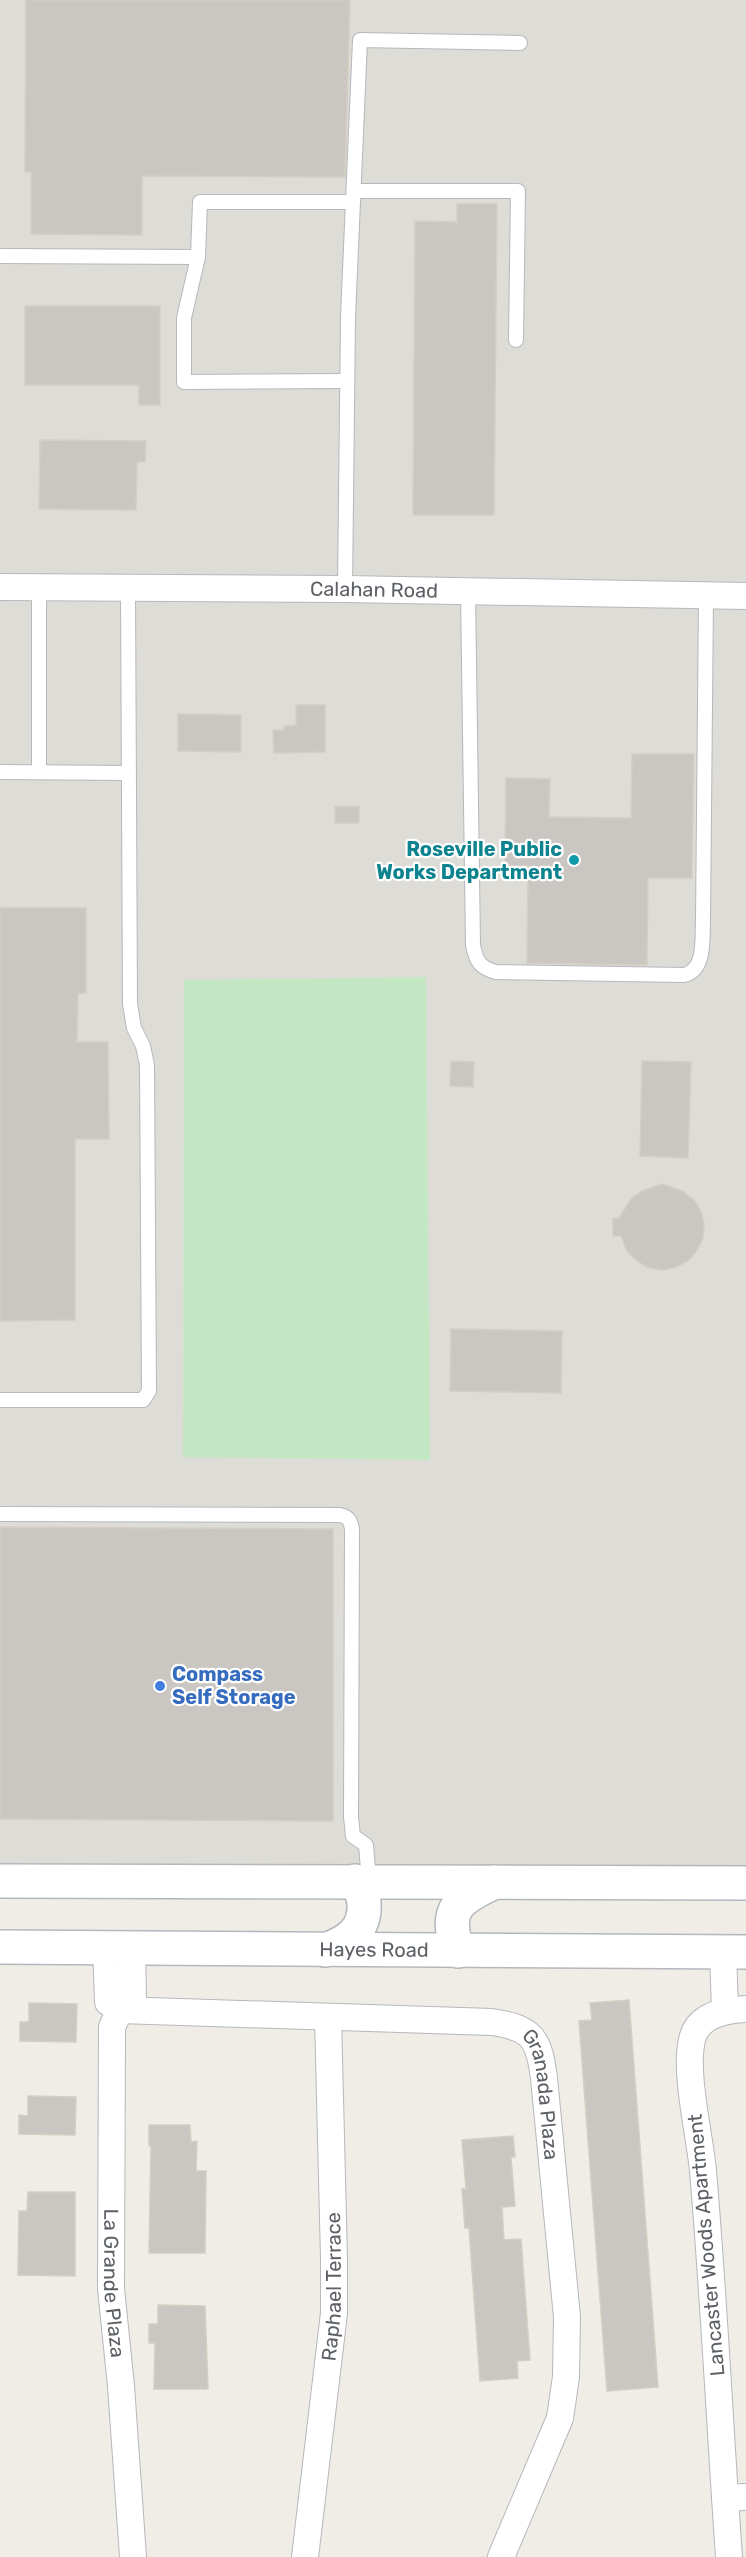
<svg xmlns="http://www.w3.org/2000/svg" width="746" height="2557" font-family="Rubik,sans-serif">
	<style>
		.industrial { fill: #dedcd7 }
		.green { fill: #c3e7c2 }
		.building { fill: #cac7c2; stroke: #d4cec3; stroke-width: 1.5 }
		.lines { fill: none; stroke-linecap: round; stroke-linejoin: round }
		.lane-casing { stroke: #b5b8bc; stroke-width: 16 }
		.street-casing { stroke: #b5b8bc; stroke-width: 28 }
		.secondary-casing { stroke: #b4b8bd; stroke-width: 36 }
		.lane { stroke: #fff; stroke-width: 14 }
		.street { stroke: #fff; stroke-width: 26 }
		.secondary { stroke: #fff; stroke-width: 33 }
		.culture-dot { fill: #0f9aa8; stroke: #fff; stroke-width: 2 }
		.shop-dot { fill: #3f7fe0; stroke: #fff; stroke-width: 2 }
		.labels { text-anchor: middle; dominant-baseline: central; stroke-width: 4.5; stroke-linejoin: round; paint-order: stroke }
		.street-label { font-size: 20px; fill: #5d6166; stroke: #fff }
		.culture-label { font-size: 20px; font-weight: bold; fill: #0d838f; stroke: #fff; text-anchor: end }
		.shop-label { font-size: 20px; font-weight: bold; fill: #366cbe; stroke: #fff; text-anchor: start }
	</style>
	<rect width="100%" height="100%" fill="#efede5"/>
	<path class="industrial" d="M0,0H746V1872L0,1868Z"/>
	<path class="green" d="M426,977L430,1460L183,1457L184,980Z"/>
	<g class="building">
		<path d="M26,0H350L345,177L142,176V235L31,234V172H25Z"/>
		<path d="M457,204H497L494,515H413L415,221L457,222Z"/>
		<path d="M25,306H160V405H139V385H25Z"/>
		<path d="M40,440L146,441L145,462H137L136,510L39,509Z"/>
		<path d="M296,705H325V752L274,753L273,730H284V726L296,725Z"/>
		<path d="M178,714L241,715V752L178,751Z"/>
		<path d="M632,754H694L692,878H648L647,965L527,963L528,866H505L506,778L550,779L549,817L631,818Z"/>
		<path d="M359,806V823H335V807Z"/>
		<path d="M0,908H86V993L78,994L77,1042H108L109,1139H75V1320L0,1321Z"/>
		<path d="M451,1061L474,1062L473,1087L450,1086Z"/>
		<path d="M642,1061L691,1062L688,1158L640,1156Z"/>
		<path d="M662,1184L682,1191L693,1199L701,1211L704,1224L703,1238L697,1250L688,1261L676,1267L663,1270L649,1268L637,1261L627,1251L621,1236H613V1218H619L631,1199L642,1191Z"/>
		<path d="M451,1329L562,1331L561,1393L450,1391Z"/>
		<path d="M0,1527L333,1529V1821L0,1819Z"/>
		<path d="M629,2000L658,2387L607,2391L579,2021L592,2020L590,2003Z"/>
		<path d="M29,2003L77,2004L76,2042L20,2041V2022H29Z"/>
		<path d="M28,2096L76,2097L75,2135L19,2134V2115L28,2116Z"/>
		<path d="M149,2125H190L191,2142L197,2141L196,2171H206L205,2253H149L151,2146H149Z"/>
		<path d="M513,2136L515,2157H511L515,2206L502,2207L504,2240L521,2239L530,2360L517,2361L518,2378L480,2381L469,2228H465L462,2189H466L462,2140Z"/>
		<path d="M28,2192H75V2276L18,2275L19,2211H27Z"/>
		<path d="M158,2305L205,2306L208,2389H154L155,2343H149V2324H158Z"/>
	</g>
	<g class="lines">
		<g class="lane-casing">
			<g id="lane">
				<path d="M354,191H518L516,340"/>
				<path d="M0,256L198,257"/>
				<path d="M347,381L184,382V318L198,257L200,202H353"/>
				<path d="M345,589L348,317L360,40L520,43"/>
				<path d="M468,591L473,945C476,961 480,968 496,972L684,975C706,970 702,938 703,921L706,596"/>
				<path d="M0,772L128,773"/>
				<path d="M39,772V587"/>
				<path d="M0,1400H143L149,1391L147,1065L143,1046L134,1028L130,1004L128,588"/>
				<path d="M0,1514L340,1515C349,1517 351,1521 352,1530L351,1817L353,1836L366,1845L369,1881"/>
			</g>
		</g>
		<g class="street-casing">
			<g id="street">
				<path id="s1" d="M0,587L345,589L746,596"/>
				<path d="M106,1946L108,2002L120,2010"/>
				<path id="s2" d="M132,1947L133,1999L120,2010L112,2027L111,2289L121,2386L133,2557"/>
				<path d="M723,1952L725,2010"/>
				<path id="s3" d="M120,2010L492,2022C533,2028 539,2039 544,2078L567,2317L566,2377L560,2418L501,2557"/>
				<path d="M725,2498L746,2497"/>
				<path id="s4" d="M305,2557L334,2313V2258L328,2017"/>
				<path d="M729,2557C720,2429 714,2299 703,2171C700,2137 684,2072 692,2040C697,2015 724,2010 746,2009"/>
			</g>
		</g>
		<g class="secondary-casing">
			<g id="secondary">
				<path d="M0,1881L746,1883"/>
				<path id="s5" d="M0,1947L746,1952"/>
				<path d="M325,1950C348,1942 366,1930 364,1903C363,1895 361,1888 355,1881"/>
				<path d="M458,1951C443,1909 458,1899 495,1882"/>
			</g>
		</g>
		<use href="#lane" class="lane"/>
		<use href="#street" class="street"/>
		<use href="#secondary" class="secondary"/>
	</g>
	<circle class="culture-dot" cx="574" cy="860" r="6"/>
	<circle class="shop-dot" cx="160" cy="1686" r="6"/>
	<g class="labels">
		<g class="street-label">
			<text stroke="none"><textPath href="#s1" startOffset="374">Calahan Road</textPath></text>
			<text stroke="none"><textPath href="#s5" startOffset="374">Hayes Road</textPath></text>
			<text stroke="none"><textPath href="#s3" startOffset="474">Granada Plaza</textPath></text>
			<text transform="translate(706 2245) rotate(-95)">Lancaster Woods Apartment</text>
			<text stroke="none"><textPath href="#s2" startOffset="344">La Grande Plaza</textPath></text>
			<text stroke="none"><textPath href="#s4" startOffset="272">Raphael Terrace</textPath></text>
		</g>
		<g class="culture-label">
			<text x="562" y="849">Roseville Public<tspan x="562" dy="23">Works Department</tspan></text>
		</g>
		<g class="shop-label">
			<text x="172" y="1674">Compass<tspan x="172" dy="23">Self Storage</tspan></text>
		</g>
	</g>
</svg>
